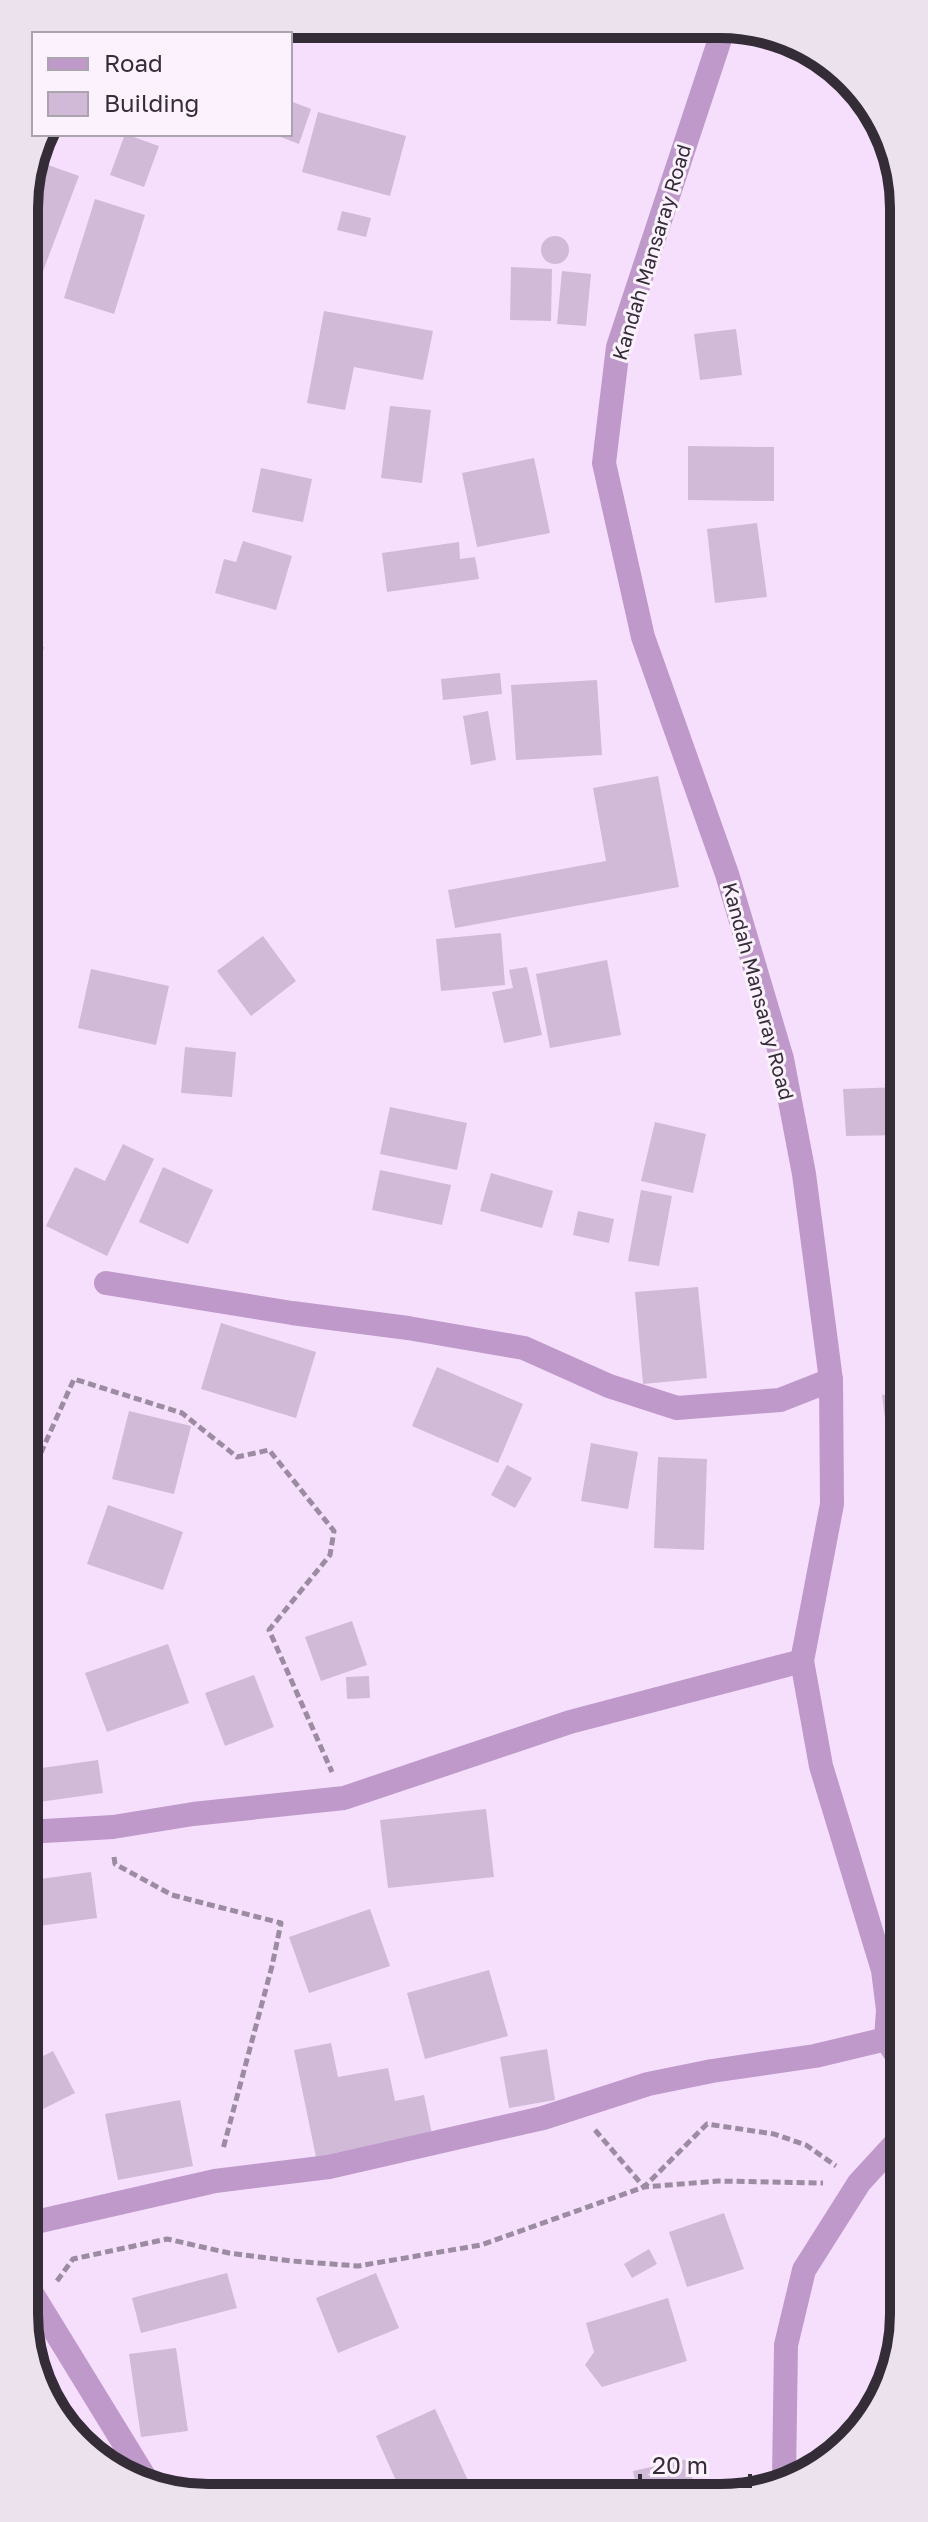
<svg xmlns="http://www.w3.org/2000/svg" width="928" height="2522" font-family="'Golos Text',sans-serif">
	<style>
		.building { fill: #d0bad7 }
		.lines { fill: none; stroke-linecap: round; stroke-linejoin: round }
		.path { stroke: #9c8ca1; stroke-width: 5; stroke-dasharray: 8 4; stroke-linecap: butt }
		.street { stroke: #be99ca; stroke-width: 24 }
		.labels { text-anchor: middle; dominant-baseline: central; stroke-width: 6; stroke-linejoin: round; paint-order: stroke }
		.street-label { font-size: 20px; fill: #342c37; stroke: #fbf2fe }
		.rim { fill: none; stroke: #342c37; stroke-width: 10 }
	</style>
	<rect width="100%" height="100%" fill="#f6dffd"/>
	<g class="building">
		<path d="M208,24H239L270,34H165Z"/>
		<path d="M290,101L311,109L299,144L273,134H290Z"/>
		<path d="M318,112L406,136L390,196L302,172Z"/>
		<path d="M125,134L159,146L144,187L110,175Z"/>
		<path d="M34,160L79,176L40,279L25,274L24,196Z"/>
		<path d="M95,199L145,215L114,314L64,298Z"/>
		<path d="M342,211L371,218L366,237L337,230Z"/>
		<circle cx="555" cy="250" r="14"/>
		<path d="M511,267L552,269L551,321L510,320Z"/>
		<path d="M562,271L591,274L586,326L557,324Z"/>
		<path d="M324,311L433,331L423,380L354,367L345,410L307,403Z"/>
		<path d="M736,329L742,375L700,380L694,334Z"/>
		<path d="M390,406L431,410L422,483L381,478Z"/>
		<path d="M688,446L774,447V501L688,500Z"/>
		<path d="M534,458L550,533L477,547L462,473Z"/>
		<path d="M261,468L312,479L303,522L252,512Z"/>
		<path d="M757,523L767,597L715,603L707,529Z"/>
		<path d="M243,541L292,556L276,610L215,593L224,559L236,562Z"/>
		<path d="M459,542L460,559L475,557L479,579L387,592L382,553Z"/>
		<path d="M25,643L44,647L33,693L25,691Z"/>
		<path d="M500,673L502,694L443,700L441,679Z"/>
		<path d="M597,680L602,755L516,760L511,685Z"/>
		<path d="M488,711L496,760L471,765L463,716Z"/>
		<path d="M658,776L679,887L455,928L448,890L606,861L593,788Z"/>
		<path d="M501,933L505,985L441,991L436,939Z"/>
		<path d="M263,936L296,981L251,1016L217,971Z"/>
		<path d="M607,960L621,1035L550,1048L536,974Z"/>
		<path d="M527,967L542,1035L504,1043L492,992L513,988L509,970Z"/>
		<path d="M91,969L169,986L156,1045L78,1028Z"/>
		<path d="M185,1047L236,1052L232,1097L181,1093Z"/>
		<path d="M902,1087V1135L846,1136L843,1089Z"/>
		<path d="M390,1107L467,1123L457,1170L380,1154Z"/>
		<path d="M655,1122L706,1134L693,1193L641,1181Z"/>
		<path d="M123,1144L154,1159L107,1256L46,1226L75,1167L105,1181Z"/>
		<path d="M163,1167L213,1190L188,1244L139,1222Z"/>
		<path d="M380,1170L451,1185L442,1225L372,1210Z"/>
		<path d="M491,1173L553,1191L542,1228L480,1211Z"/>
		<path d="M641,1190L672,1196L659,1266L628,1261Z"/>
		<path d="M578,1211L614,1219L609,1243L573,1235Z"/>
		<path d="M698,1287L707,1378L643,1384L635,1292Z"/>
		<path d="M221,1323L316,1352L296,1418L201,1389Z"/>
		<path d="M437,1367L523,1404L498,1463L412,1426Z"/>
		<path d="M902,1393V1440L888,1442L882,1395Z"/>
		<path d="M129,1411L191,1426L174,1494L112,1479Z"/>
		<path d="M591,1443L638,1452L628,1509L581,1501Z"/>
		<path d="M658,1457L707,1459L704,1550L654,1548Z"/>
		<path d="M507,1465L532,1478L515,1508L491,1495Z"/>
		<path d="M108,1505L183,1532L163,1590L87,1564Z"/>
		<path d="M352,1621L367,1665L321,1681L305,1637Z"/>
		<path d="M168,1644L189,1703L107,1732L85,1673Z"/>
		<path d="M254,1675L274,1727L225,1746L205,1693Z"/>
		<path d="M369,1676L370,1698L347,1699L346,1677Z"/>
		<path d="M98,1760L103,1793L39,1802L35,1769Z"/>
		<path d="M486,1809L494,1877L388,1888L380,1820Z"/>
		<path d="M91,1872L97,1918L39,1926L33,1880Z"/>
		<path d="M370,1909L390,1966L309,1993L289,1937Z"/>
		<path d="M489,1970L508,2036L425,2059L407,1993Z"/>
		<path d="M331,2043L338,2077L388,2068L395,2101L424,2095L433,2139L317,2162L294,2050Z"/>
		<path d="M547,2049L555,2100L509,2108L500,2057Z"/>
		<path d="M53,2051L75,2093L27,2117V2064Z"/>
		<path d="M180,2100L193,2166L118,2180L105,2114Z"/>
		<path d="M724,2213L744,2269L687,2287L669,2232Z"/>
		<path d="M649,2249L657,2264L632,2278L624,2264Z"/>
		<path d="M227,2273L237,2308L141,2333L132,2298Z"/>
		<path d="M376,2273L399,2328L338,2353L316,2298Z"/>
		<path d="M668,2298L687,2361L602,2387L585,2365L594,2352L586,2323Z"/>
		<path d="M176,2348L188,2431L141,2437L129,2354Z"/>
		<path d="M435,2409L471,2487L455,2494H402L376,2436Z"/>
		<path d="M688,2459L696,2494H638L633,2471Z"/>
	</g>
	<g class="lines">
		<g class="path">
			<path d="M26,1486L74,1379L182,1413L237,1457L269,1450L334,1531L330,1555L269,1630L332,1772"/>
			<path d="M114,1857L115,1864L172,1895L281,1923L272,1966L223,2149"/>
			<path d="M595,2130L644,2187L718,2181L823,2183"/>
			<path d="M57,2281L73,2259L167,2239L229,2253L292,2261L358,2266L481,2245L644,2187L707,2124L774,2134L806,2145L836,2166"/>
		</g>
		<g class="street">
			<path d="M724,27L618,347L604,463L643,637L727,874L782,1059L804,1174L831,1380L832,1504L802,1661L821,1766L883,1970L888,2010L886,2039L903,2065"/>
			<path d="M106,1283L292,1313L408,1328L524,1348L609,1386L677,1408L780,1400L831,1380"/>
			<path d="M27,1832L113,1827L193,1814L344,1798L570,1722L802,1661"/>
			<path d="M27,2224L215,2181L329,2167L543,2118L648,2084L712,2071L815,2056L886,2039"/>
			<path d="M28,2287L147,2481"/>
			<path d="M784,2478L786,2345L804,2270L859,2183L903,2135"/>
		</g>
	</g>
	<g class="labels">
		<g class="street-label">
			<text transform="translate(651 252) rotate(-73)">Kandah Mansaray Road</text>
			<text transform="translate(759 991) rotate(75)">Kandah Mansaray Road</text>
		</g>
	</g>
	<path d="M0 0H928V2522H0ZM208 38H720A170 170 0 0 1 890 208V2314A170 170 0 0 1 720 2484H208A170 170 0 0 1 38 2314V208A170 170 0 0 1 208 38Z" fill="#ebe2ee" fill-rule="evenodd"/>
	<path class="rim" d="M208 38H720A170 170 0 0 1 890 208V2314A170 170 0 0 1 720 2484H208A170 170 0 0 1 38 2314V208A170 170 0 0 1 208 38Z"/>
	<rect x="32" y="32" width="260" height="104" fill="#fbf2fe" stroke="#aba3ae" stroke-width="2"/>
	<rect x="48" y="58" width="40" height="12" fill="#be99ca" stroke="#aba3ae" stroke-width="2"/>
	<text x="104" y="72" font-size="24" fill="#342c37">Road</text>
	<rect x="48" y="92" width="40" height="24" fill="#d0bad7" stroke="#aba3ae" stroke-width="2"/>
	<text x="104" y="112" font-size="24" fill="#342c37">Building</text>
	<path d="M640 2474v12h110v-12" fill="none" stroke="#342c37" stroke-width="4"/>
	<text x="652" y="2474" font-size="24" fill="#342c37" stroke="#fbf2fe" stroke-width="6" paint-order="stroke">20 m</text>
</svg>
